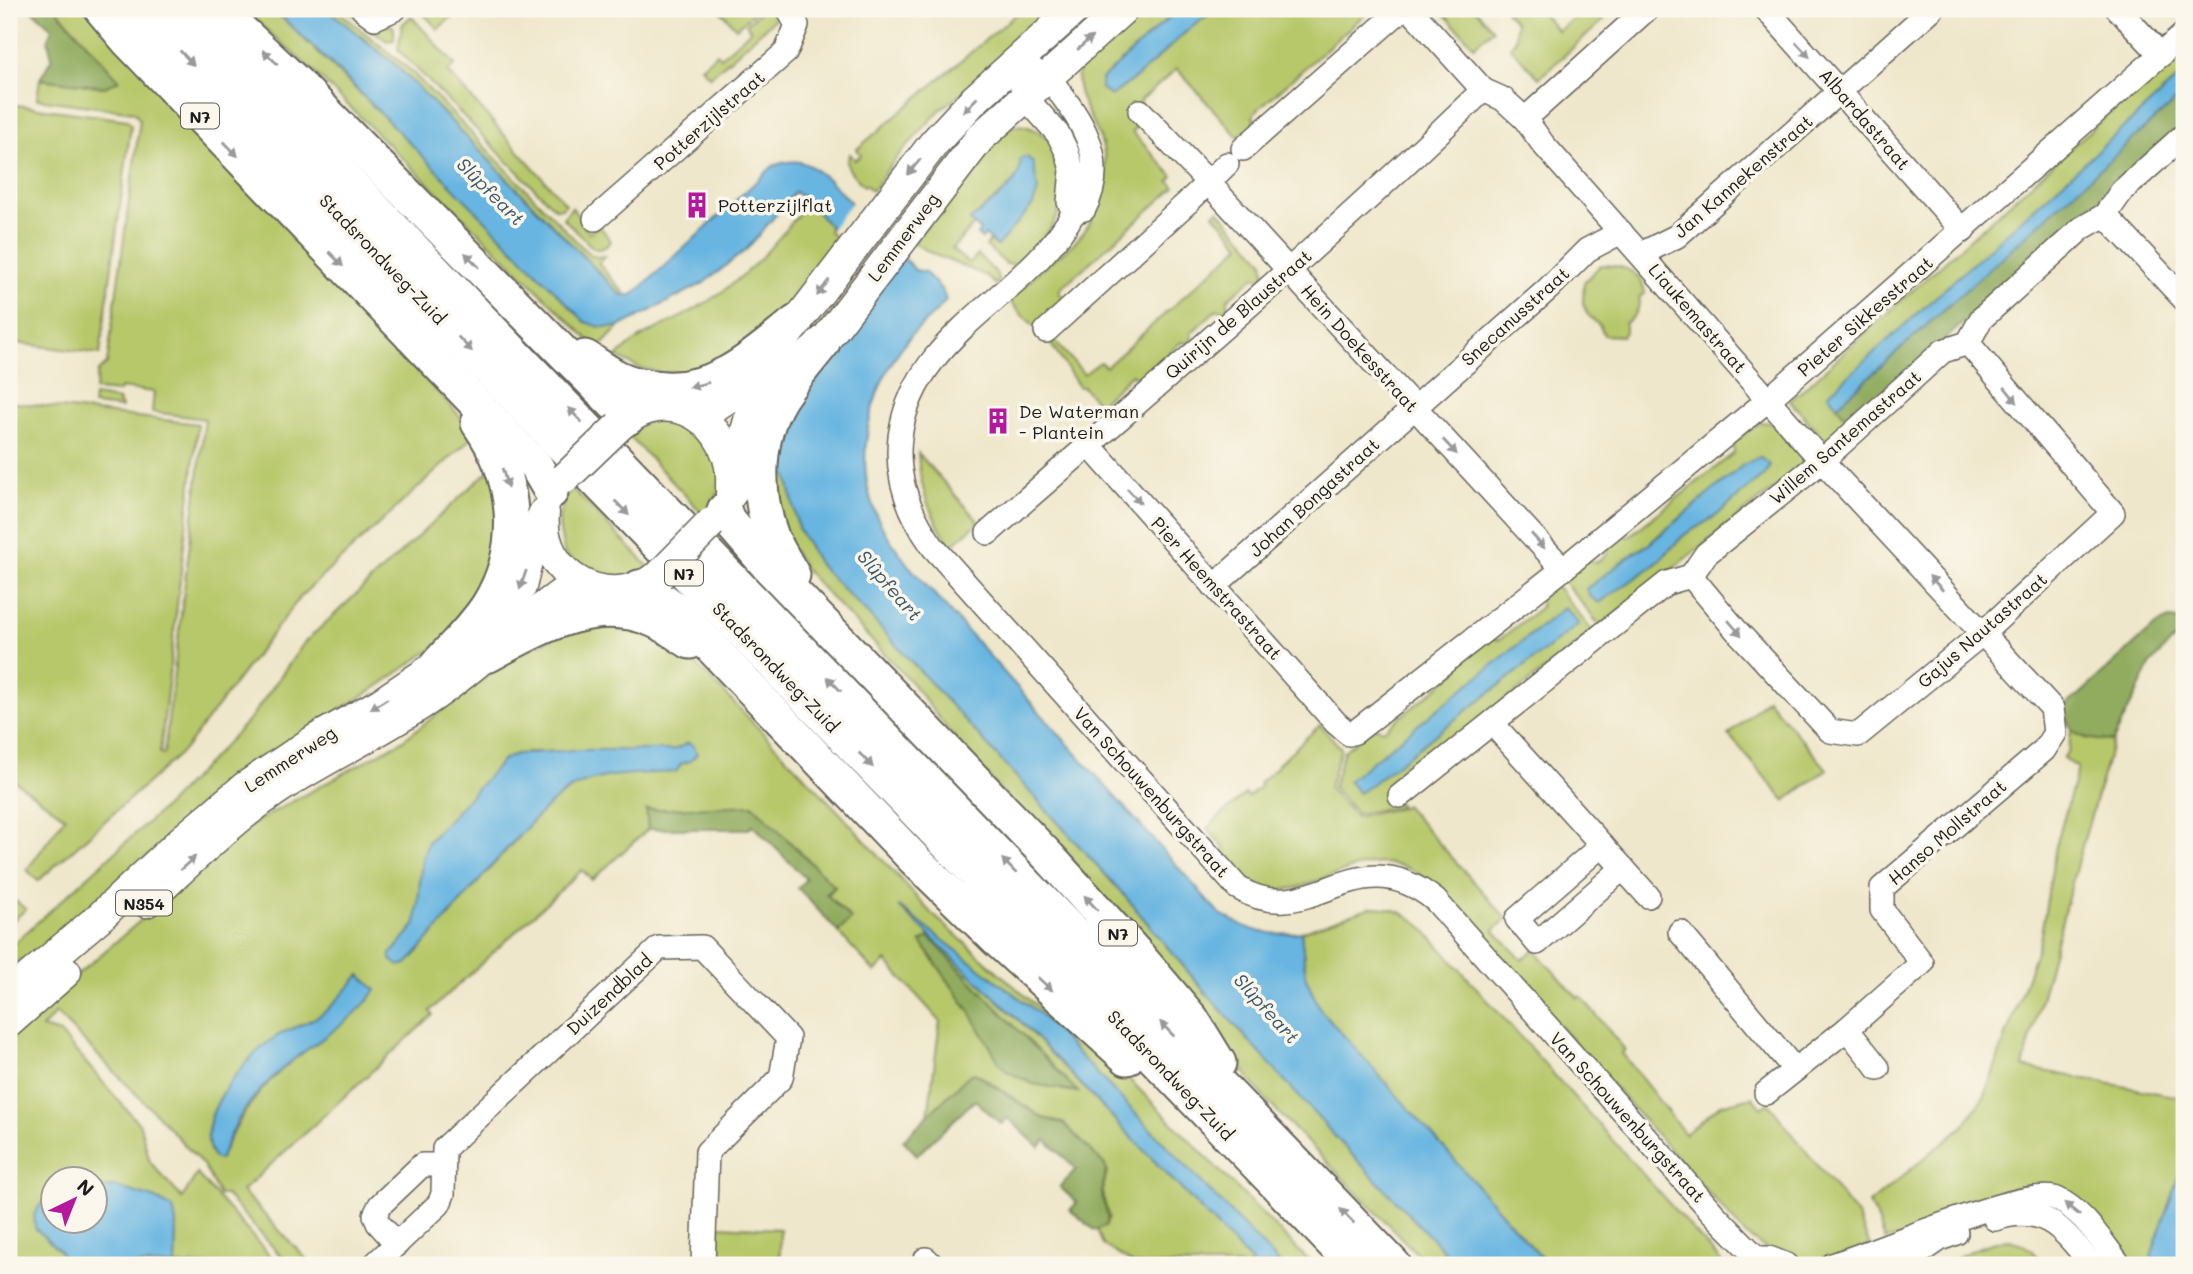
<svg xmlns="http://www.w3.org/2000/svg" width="2193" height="1274" font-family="Mali,sans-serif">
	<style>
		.green { fill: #b7c86b; stroke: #6a7244; stroke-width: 2; fill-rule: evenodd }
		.forest { fill: #91ac5f; stroke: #56643e; stroke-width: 2 }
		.water { fill: #68b5e1; stroke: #42687e; stroke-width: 2 }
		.pier { fill: #efe7cb }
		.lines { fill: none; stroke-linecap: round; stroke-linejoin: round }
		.minor-casing { stroke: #666359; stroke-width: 26 }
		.major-casing { stroke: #666359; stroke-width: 33 }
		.highway-casing { stroke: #666359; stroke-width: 37 }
		.minor { stroke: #fff; stroke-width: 23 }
		.major { stroke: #fff; stroke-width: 30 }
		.highway { stroke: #fff; stroke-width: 33 }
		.major-bridge-casing { stroke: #666359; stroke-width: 33; stroke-linecap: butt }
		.major-bridge { stroke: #fff; stroke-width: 30 }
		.oneway { fill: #999 }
		.labels { text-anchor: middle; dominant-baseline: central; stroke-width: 7; stroke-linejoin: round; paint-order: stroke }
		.shield { fill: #fbf7ec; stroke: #5f5e5a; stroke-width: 2 }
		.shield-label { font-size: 16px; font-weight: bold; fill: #1c1c1c }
		.street-label { font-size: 18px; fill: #1c1c1c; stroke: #fbf7ec }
		.poi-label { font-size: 18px; fill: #1c1c1c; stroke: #fbf7ec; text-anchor: start }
		.water-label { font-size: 19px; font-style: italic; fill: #3a596b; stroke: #fbf7ec }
	</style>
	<rect width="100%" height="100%" fill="#fbf7ec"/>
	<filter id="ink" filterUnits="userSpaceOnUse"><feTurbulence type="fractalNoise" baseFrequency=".0143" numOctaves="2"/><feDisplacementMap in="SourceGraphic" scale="14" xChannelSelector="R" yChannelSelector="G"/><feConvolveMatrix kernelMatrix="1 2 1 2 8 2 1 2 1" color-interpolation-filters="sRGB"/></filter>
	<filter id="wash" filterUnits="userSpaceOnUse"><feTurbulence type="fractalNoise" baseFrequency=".00686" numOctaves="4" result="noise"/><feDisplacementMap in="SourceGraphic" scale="28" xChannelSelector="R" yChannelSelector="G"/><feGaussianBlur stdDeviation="1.57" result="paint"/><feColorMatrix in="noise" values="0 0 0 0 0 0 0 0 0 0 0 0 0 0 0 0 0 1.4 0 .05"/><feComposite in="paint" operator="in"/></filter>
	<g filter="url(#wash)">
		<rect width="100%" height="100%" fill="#efe7cb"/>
		<g class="green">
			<path d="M56,9H91L295,229L365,317L451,406L475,435L301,596L184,750L38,881L27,870L65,817L9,777V402L198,424L160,753L164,754L205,419L152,412L154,392L120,388L119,392L95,390L98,371L107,364L140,120L134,112L37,99L40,79L104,87L119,80Z"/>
			<path d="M243,9H273L600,327H619L598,349L314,72Z"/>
			<path d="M327,9H336L409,69L587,252L596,257L605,256L598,263L626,295H621L397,66Z"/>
			<path d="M345,9H352L382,27L391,24L394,29V40L387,41Z"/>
			<path d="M419,9H460L438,29Z"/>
			<path d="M719,9H758L736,28Z"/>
			<path d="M763,9H768L775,16L774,20L710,77L701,67L717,53L721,57L751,30L746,24Z"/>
			<path d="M1022,9H1067L940,110L898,156L872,191L866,185L864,186C856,177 841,167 850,154L855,160L861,155L857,149Z"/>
			<path d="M1134,9H1178L1101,80L1111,96L1137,77L1188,30L1216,9H1371L1255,112L1253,117L1262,127L1251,137L1245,131L1238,137L1177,69L1141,100L1140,122L1132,132L1173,176L1169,181L1175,187L1060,289L1059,292L1066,301L1040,331L1019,312L1009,300C1020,290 1030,280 1041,270C1057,256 1076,245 1088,226C1104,200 1111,168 1100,138C1090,114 1069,89 1081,63C1087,49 1121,21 1134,9Z"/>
			<path d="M1449,9H1475L1493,29L1474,46L1443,13Z"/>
			<path d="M1510,9H1538L1558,31L1584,9H1594L1604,20L1539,78L1510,47L1515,41L1516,23L1506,12Z"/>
			<path d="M411,16L455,65L448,72L566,204L562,208L556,209L539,193L398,50L402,25Z"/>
			<path d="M2184,46V73L1829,395L1851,424L1829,444L1790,401Z"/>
			<path d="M9,104L127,120L131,125L100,354L9,342Z"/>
			<path d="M1015,125C1061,126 1073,183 1056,219C1047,237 1031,251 1017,265L1006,264L986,246L991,240L997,246L1022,170C1009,192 987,203 970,221L974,225L952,249L969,264L978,255L996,273L999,282L996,285L987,276L935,255L914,243L965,164Z"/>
			<path d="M808,202L831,227L829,231L837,239L785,310L753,342L694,371L662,373L639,368L617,357C637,334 664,327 690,312C742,284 773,247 808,202Z"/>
			<path d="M572,207L589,233L599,225L611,241C606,247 601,251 593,248L563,218Z"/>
			<path d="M1218,210L1263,261L1265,275L1260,279L1254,277L1228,299V308L1224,311L1217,309L1191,333L1192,340L1188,344L1181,342L1152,368L1154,375L1142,384L1132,374L1099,404L1083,387H1079L1049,341L1055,338L1054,340L1084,374L1100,362L1106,367L1241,245L1214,214Z"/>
			<path d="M1601,265C1622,265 1643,270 1645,294L1640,296C1639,308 1637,317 1625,323V332L1622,336L1604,335L1600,326L1588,315L1583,304L1584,282Z"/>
			<path d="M94,396L119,400L118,404L121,405V408L93,405Z"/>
			<path d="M654,417L704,427L724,481L713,505L703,514L627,434Z"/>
			<path d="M1760,422L1772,423L1803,458V466L1600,626L1562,579L1588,560L1596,563L1608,553L1607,544L1621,534L1628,537L1734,453V442ZM1769,468L1766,473L1716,516L1684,535L1657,563L1599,602L1591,597L1587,588L1637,551L1648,545L1665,529Z"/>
			<path d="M918,453L979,522L951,546C930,514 920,492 918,453Z"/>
			<path d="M489,470L497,484V564L452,635L377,687L243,769L217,792L213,791L172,834L36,955L9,964V948L169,803L250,719L304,643Z"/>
			<path d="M771,472L787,475L798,528L820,566L867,613L1124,895L1205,992L1457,1265H1428L1267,1101L1219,1040L957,741L910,681L806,571L785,537Z"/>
			<path d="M572,488L650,568L608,583L565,555C558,526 554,514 572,488Z"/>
			<path d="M1553,586L1558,588L1593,632L1390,791L1400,806L1357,814L1333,787L1344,751L1374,727L1384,730L1458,671L1457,664L1490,637L1499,640L1541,607L1539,599Z"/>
			<path d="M590,621L664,634L715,683L838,811L931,913L1031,1001L1091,1046L1132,1082L1313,1265H1281L1039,1013L905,912L1020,1021L1254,1265H1135L1103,1245L1097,1229L1109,1218L1102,1193L1107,1172L1105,1165L1063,1123L1043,1118L981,1076L975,1073L968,1076L928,1116L940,1021L886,961L875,972L838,932L850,918L825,893L829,894L835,887L752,806L647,810L648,829L592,880L582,870L430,1011L433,1015L242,1191L312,1265H289L226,1195H219L204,1166L159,1117L56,1013L42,1028L60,1033L140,1125L150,1162L182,1198L197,1174L278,1265H175L176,1223L116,1187L95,1189L94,1180H52V1196L41,1204L35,1228L61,1252L62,1264L18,1265L9,1263V1033L257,821L402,741L511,657ZM688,743L690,761C657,771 605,772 576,786C551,799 531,823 513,843C476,883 443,924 407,964L391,954L417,924L422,859L526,752L674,750ZM929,938L1077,1092L1062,1090L970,1012L921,942ZM360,975L371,997C346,1023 322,1037 294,1059C259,1088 238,1118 220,1159H215C188,1123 245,1058 274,1038C289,1028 307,1024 322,1014C336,1004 348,988 360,975Z"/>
			<path d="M1767,699L1827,769L1785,801L1729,735Z"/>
			<path d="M1320,725L1341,748L1329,788L1356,817L1401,808L1405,805L1507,919L1494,930L1522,960L1534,950L1578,998L1581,996L1625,1050L1622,1053L1685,1134L1720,1105L1752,1097L1761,1108L1768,1103L1858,1217L1870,1246C1855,1250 1838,1258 1823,1261C1795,1265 1768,1252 1747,1236L1439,891C1373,820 1313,911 1257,885C1241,878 1231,866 1220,854L1225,849L1207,828L1245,794L1248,797L1261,786L1259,783L1277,767V765Z"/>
			<path d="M2071,729L2085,738L2113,741L2078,860L2023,1067L2184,1098V1160L2151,1256L2159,1265H2132L2078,1202L1885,1240L1879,1222L1869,1204L1963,1126L1985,1095L2040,940L2056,846L2078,768L2063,758L2069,750Z"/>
			<path d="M9,896L26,909L9,924Z"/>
			<path d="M1371,907C1393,907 1408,913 1423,928L1724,1265H1548L1319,1009L1306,978L1301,932Z"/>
			<path d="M719,1226L780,1229V1265H718Z"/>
			<path d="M2009,1240C2023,1243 2036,1251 2041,1265H1946C1963,1252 1988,1242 2009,1240Z"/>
		</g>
		<g class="forest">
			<path d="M31,9H56L119,80L105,87L40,79L52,58L48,41L52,28Z"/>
			<path d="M2184,93V124L1851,424L1837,406Z"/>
			<path d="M2169,619L2177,620L2184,628V632L2164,649L2151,664L2113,741C2099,740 2082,740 2072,730C2067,724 2067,715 2061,708L2078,696L2149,631L2160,623Z"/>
			<path d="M753,805L835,887L826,894L851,919L838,932L798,888L806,879L753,825L749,829H648L646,810Z"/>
			<path d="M929,937L1078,1092L1033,1084L1008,1072L1000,1064L970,1012L921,942Z"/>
			<path d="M974,1073L1043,1118L1063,1123L1105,1165C1108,1176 1102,1183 1102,1193C1102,1206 1111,1214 1106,1226L1094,1230L1070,1210L1077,1203L1060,1187L1076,1169L1046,1140L1039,1147L1008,1118L1001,1124L975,1100L917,1155L903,1140L968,1076Z"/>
		</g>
		<g class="water">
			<path d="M273,9H327L397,66L621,295H633L773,166C800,156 808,163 830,181L915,270L925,272L942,290L946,300C936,315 921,324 909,338C868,388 850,466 881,525C889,539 899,552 908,565L1219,913C1251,931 1265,937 1301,932L1306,978L1320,1009L1548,1265H1457L1338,1140L1205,992L1124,895L867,613L820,566L798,528L787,475L781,474V438L788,414L882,285L808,202L795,192L747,249L704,283L619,327H600L585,322L342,74Z"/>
			<path d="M1178,9H1216L1188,30L1137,77L1111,96L1101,89V80Z"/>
			<path d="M2184,73V93L1837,406L1828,394Z"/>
			<path d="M1023,157H1027L1033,163L1038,190L1033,205L997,246L985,235L982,239L977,235L980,230L970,221C987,203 1024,186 1020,160Z"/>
			<path d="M1760,457L1770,465L1766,473L1716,516L1684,535L1657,563L1599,603L1591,597L1586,589L1637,551L1648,545L1743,465Z"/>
			<path d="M1565,607L1579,624L1369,786L1359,793L1348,781Z"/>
			<path d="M688,743L694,746L697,754L690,761L681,764L676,772C644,774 605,772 576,786C551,799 531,823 512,843C476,883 443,924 407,964L399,966L391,960V954L416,924L422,859L428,842L503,760L516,754L575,750H674Z"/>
			<path d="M898,906L1039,1013L1281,1265H1254L1020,1021Z"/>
			<path d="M360,975L376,990C354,1021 322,1037 293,1060C273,1076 251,1097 238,1120C231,1133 226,1146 220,1159H215C188,1123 245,1057 274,1038C289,1028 307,1024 322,1014C336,1004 348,987 360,975Z"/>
			<path d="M2184,1160V1265H2159L2151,1256Z"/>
			<path d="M116,1187L154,1198L173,1208L176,1223L175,1265H61V1252L35,1228L34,1214L41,1204L52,1196V1222H94L95,1189Z"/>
		</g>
		<path class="pier" d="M853,201L904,254L878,285L830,230Z"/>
	</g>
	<g filter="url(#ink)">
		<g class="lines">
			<g class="minor-casing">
				<g id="minor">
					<path d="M363,9L375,18L395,9"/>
					<path d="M1410,9L1483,90L1503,99L1525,119L1543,144L1822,461L2052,708L2055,733L2044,750L1882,888V910L1922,963L1847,1029L1766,1093"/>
					<path d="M1766,9L1963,231"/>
					<path d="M2118,9L2161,55"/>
					<path d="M1015,62C1025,67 1036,71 1045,76C1053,81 1058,90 1063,97C1089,131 1106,168 1084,209L1074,212L1069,202L1072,170L1067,152L1058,134L1025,97Z"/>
					<path d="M1140,111L1207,181L1563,569"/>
					<path d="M1525,119L1647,9"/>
					<path d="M1243,149L1402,9"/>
					<path d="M1074,212C1028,297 913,332 900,437C895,478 910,515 933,547L1238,888C1312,933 1354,835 1435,900L1713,1213L1757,1258L1761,1265"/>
					<path d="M2105,215L2184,299"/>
					<path d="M595,219L786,52L797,25L788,9"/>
					<path d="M1641,254L1677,236L1932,9"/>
					<path d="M1046,331L1188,202L1227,164"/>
					<path d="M1089,445L1336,723L1349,734L1355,732L1563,569L1769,399L2184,34"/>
					<path d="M988,533C1154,387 1325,244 1483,90"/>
					<path d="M1691,576L1736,630L1830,731L1858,735L1983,633L2113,513L1968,343"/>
					<path d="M1214,586L1548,289L1587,250L1621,232"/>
					<path d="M1492,723L1648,896"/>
					<path d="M1400,796L1667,583L1691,576L1706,554L1822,461L1943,351L1968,343L1981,319L2082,228L2105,215L2122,191L2184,135"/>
					<path d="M1602,845L1517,919L1537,943L1623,868"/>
					<path d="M1680,932L1795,1070"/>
					<path d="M1847,1029L1878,1068"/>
					<path d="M1995,1219C2045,1202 2064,1231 2092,1265"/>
					<path d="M397,1244L378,1223L375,1215L380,1205L422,1165H443"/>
					<path d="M1757,1258H1769L1787,1265"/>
					<path d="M926,1259L932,1265"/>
					<path d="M374,1265L439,1204L443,1194L444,1149L659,948L702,947L788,1038L781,1078L707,1152L703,1265"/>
					<path d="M1832,1265C1873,1253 2026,1185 2057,1199C2085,1212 2102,1243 2120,1265"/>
					<path d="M1890,1265L1918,1254L1940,1239L1956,1233"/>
				</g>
			</g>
			<g class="major-casing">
				<g id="major">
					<path d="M700,416L734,394L779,345L934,143L974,100L1075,9"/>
					<path d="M619,426C670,379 736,424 731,488"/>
					<path d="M731,494L742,470L746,431L751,413L767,390L823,343L980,138L1123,9"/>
					<path d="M544,513C538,576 608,614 658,576"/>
					<path d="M146,902C190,862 234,817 284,785C333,754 387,729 435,695C485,661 526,616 577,583"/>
					<path d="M9,994L101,916L181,841L245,787L318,738L381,703L436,666L494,622L521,587L531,544L543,515"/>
					<path d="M9,1022L66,972"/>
				</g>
			</g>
			<g class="highway-casing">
				<g id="highway">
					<path d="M101,9L128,41L536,466L551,492"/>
					<path d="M140,9L1354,1265"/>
					<path d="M182,9L1394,1265"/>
					<path d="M218,9L297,83L628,418"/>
					<path d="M585,357C595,363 606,371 617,377C631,384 648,387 664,388C719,391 756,354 796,322"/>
					<path d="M724,510L728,520L767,565L1049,857L1135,952L1192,1019L1219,1063"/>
					<path d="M793,575C786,563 778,550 772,537C756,494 756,439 780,399C793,379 809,361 823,343"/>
					<path d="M639,587L651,591L673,607L914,859L995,938L1127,1058"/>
					<path d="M489,655C539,628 594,595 653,620C666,625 678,635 690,642"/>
					<path d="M436,666C453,646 474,627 488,605C524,546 517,478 478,423"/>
				</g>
			</g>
			<use href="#minor" class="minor"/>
			<use href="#major" class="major"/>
			<use href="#highway" class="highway"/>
			<g class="major-bridge-casing">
				<g id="major-bridge">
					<path d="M565,478L619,426"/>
					<path d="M659,576L711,523"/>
				</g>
			</g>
			<use href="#major-bridge" class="major-bridge"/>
		</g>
		<defs><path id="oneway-solid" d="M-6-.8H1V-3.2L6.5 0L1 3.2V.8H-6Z" transform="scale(1.75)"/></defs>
		<g class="oneway">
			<use href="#oneway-solid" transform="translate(1085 43) rotate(-42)"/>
			<use href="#oneway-solid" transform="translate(1803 50) rotate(47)"/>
			<use href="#oneway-solid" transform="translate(270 57) rotate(-137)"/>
			<use href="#oneway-solid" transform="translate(187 58) rotate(46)"/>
			<use href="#oneway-solid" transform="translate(970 105) rotate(135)"/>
			<use href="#oneway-solid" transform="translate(231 149) rotate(46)"/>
			<use href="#oneway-solid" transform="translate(914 167) rotate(129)"/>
			<use href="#oneway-solid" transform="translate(336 259) rotate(46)"/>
			<use href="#oneway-solid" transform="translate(472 260) rotate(-135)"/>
			<use href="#oneway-solid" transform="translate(823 288) rotate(127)"/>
			<use href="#oneway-solid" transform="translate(465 344) rotate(46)"/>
			<use href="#oneway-solid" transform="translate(699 385) rotate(166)"/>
			<use href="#oneway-solid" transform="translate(2011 395) rotate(51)"/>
			<use href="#oneway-solid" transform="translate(575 415) rotate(-134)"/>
			<use href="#oneway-solid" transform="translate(1450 447) rotate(47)"/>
			<use href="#oneway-solid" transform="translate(505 478) rotate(74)"/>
			<use href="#oneway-solid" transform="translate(1134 496) rotate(48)"/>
			<use href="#oneway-solid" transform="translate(622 508) rotate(46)"/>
			<use href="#oneway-solid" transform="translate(1538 541) rotate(48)"/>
			<use href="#oneway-solid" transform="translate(523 580) rotate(109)"/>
			<use href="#oneway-solid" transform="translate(1936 583) rotate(-133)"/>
			<use href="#oneway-solid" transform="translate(1735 628) rotate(49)"/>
			<use href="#oneway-solid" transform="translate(834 684) rotate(-134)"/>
			<use href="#oneway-solid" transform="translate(379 704) rotate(148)"/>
			<use href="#oneway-solid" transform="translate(866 760) rotate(46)"/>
			<use href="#oneway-solid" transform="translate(188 863) rotate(-42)"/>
			<use href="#oneway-solid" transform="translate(1009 866) rotate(-134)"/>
			<use href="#oneway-solid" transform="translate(1091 903) rotate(-132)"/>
			<use href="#oneway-solid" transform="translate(1045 984) rotate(42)"/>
			<use href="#oneway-solid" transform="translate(1167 1029) rotate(-134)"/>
			<use href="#oneway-solid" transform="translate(2072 1209) rotate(-141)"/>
			<use href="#oneway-solid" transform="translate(1347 1216) rotate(-134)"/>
		</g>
	</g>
	<defs>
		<g id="building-bare" transform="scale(2.1)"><path d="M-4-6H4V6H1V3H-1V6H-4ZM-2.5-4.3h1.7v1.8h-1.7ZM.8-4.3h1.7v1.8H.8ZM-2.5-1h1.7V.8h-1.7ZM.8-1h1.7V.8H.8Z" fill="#b5179e" stroke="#fbf7ec" stroke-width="2.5" paint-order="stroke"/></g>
	</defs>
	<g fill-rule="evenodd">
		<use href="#building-bare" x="697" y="205"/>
		<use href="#building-bare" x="998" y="421"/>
	</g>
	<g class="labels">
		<g class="shield">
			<rect x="181" y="103.5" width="38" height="25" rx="5"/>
			<rect x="665" y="560.5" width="38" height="25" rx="5"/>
			<rect x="116" y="890.5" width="56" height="25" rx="5"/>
			<rect x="1099" y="920.5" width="38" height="25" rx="5"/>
		</g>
		<g class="shield-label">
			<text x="200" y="116">N7</text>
			<text x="684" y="573">N7</text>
			<text x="144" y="903">N354</text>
			<text x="1118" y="933">N7</text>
		</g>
		<g class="street-label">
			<text transform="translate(1865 119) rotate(49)">Albardastraat</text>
			<text transform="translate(709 120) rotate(-41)">Potterzijlstraat</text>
			<text transform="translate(1743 176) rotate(-41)">Jan Kannekenstraat</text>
			<text transform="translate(903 237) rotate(-53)">Lemmerweg</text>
			<text transform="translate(383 259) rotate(46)">Stadsrondweg-Zuid</text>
			<text transform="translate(1238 314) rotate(-41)">Quirijn de Blaustraat</text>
			<text transform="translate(1515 316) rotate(-42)">Snecanusstraat</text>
			<text transform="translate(1865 316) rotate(-41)">Pieter Sikkesstraat</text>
			<text transform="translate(1698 318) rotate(49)">Liaukemastraat</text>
			<text transform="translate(1360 348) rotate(48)">Hein Doekesstraat</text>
			<text transform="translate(1845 437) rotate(-41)">Willem Santemastraat</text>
			<text transform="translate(1314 497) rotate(-42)">Johan Bongastraat</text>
			<text transform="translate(1217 588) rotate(48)">Pier Heemstrastraat</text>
			<text transform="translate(1982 630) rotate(-41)">Gajus Nautastraat</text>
			<text transform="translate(776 667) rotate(46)">Stadsrondweg-Zuid</text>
			<text transform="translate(290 759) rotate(-33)">Lemmerweg</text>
			<text transform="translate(1152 792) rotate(48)">Van Schouwenburgstraat</text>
			<text transform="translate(1947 832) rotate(-41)">Hanso Mollstraat</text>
			<text transform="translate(609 994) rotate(-43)">Duizendblad</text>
			<text transform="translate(1171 1075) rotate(46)">Stadsrondweg-Zuid</text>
			<text transform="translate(1628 1117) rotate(48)">Van Schouwenburgstraat</text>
		</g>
		<g class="poi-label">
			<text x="718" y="205">Potterzijlflat</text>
			<text x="1019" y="411">De Waterman<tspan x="1019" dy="21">- Plantein</tspan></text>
		</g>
		<g class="water-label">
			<text transform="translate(491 191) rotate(45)">Slûpfeart</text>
			<text transform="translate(890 585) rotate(49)">Slûpfeart</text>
			<text transform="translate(1267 1008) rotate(48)">Slûpfeart</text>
		</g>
	</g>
	<rect width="2193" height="1274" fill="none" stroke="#fbf7ec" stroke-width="35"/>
	<g transform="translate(74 1200) rotate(43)"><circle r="33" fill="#fbf7ec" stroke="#a29f99" stroke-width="2"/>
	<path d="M0-5L12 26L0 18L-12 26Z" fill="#b5179e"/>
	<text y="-10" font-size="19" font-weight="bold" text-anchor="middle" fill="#1c1c1c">N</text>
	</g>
</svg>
